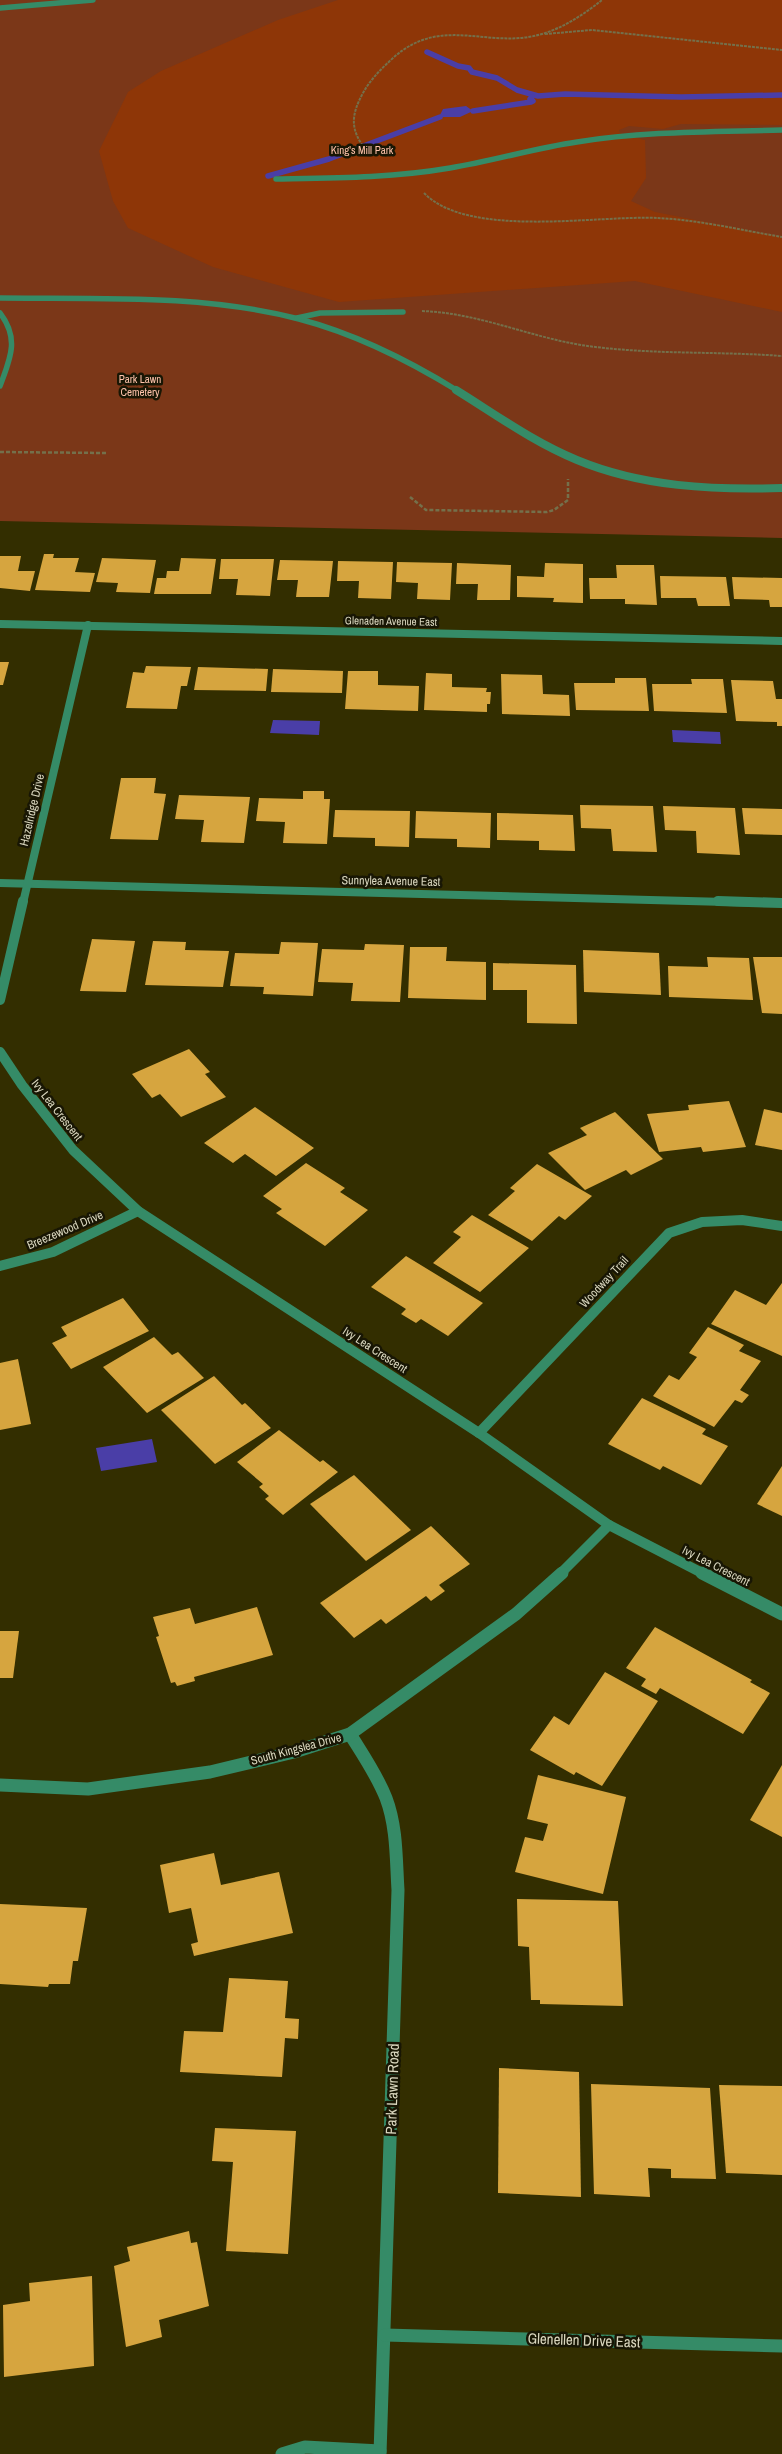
<svg xmlns="http://www.w3.org/2000/svg" width="782" height="2454" font-family="'Archivo Narrow',sans-serif">
	<style>
		.green { fill: #7b3718 }
		.forest { fill: #8e3607 }
		.water { fill: #4a3ea7 }
		.lines { fill: none; stroke-linecap: round; stroke-linejoin: round }
		.stream { stroke: #4a3ea7; stroke-width: 5.5 }
		.building { fill: #d6a53f }
		.path-far1 { stroke: #74704b; stroke-width: 2; stroke-dasharray: 3 1; stroke-linecap: butt }
		.path { stroke: #74704b; stroke-width: 2.5; stroke-dasharray: 4 2; stroke-linecap: butt }
		.lane-far1 { stroke: #358b67; stroke-width: 5.5 }
		.lane { stroke: #358b67; stroke-width: 8 }
		.street-far2 { stroke: #358b67; stroke-width: 8 }
		.street-far1 { stroke: #358b67; stroke-width: 10 }
		.street { stroke: #358b67; stroke-width: 13 }
		.labels { text-anchor: middle; dominant-baseline: central; stroke-width: 5; stroke-linejoin: round; paint-order: stroke }
		.far-park-label { font-size: 11px; fill: #ffc3ab; stroke: #181604 }
		.far-street-label { font-size: 11px; fill: #dad7bf; stroke: #181604 }
		.street-label { font-size: 12px; fill: #dad7bf; stroke: #181604 }
		.near-street-label { font-size: 15px; fill: #dad7bf; stroke: #181604 }
	</style>
	<rect width="100%" height="100%" fill="#332e00"/>
	<path class="green" d="M0,0H782V538L0,521Z"/>
	<path class="forest" d="M338,0H782V125L681,124L663,129L629,126L619,130L620,133L645,140L646,178L631,201L655,212L782,237V312L635,281L339,302L213,267L128,228L113,201L99,151L128,92L161,71L278,20Z"/>
	<g class="water">
		<path d="M466,106L473,111L460,117H439L443,109Z"/>
		<path d="M273,720L320,721L319,735L270,733Z"/>
		<path d="M672,730L720,732L721,744L673,742Z"/>
		<path d="M152,1439L157,1462L101,1471L96,1448Z"/>
	</g>
	<g class="lines">
		<g class="stream">
			<path d="M427,52L458,66L469,68L472,72L497,78L517,90L538,96L565,94L681,97L782,95"/>
			<path d="M473,111L531,102L533,101L530,99L532,97"/>
			<path d="M268,176L329,159L440,117"/>
		</g>
	</g>
	<g class="building">
		<path d="M44,554H54L53,558H79L75,572L95,573L90,592L35,590Z"/>
		<path d="M0,556H21L18,571H35L30,591L0,588Z"/>
		<path d="M102,558L156,560L150,593L116,592L118,583L96,582Z"/>
		<path d="M181,558L216,559L211,594H154L157,578H166L167,571H179Z"/>
		<path d="M221,559H274L270,596L236,595L238,579H219Z"/>
		<path d="M280,560L333,561L329,597H296L298,580H277Z"/>
		<path d="M338,561L393,562L391,599L358,598L359,581H337Z"/>
		<path d="M397,562L452,563L450,600L417,599L418,583L396,582Z"/>
		<path d="M457,563L511,565L510,600H477L478,584H456Z"/>
		<path d="M545,563L583,564V603L553,602L554,598L517,597V576L544,577Z"/>
		<path d="M616,565H654L657,605L625,604V599H590L589,578H617Z"/>
		<path d="M660,576L726,577L730,606H698L696,598H661Z"/>
		<path d="M732,577L782,578V607H770L769,600L734,599Z"/>
		<path d="M0,662H9L3,685H0Z"/>
		<path d="M146,666L191,667L187,686H181L177,709L126,708L133,672L144,673Z"/>
		<path d="M198,667L268,669L266,691L194,690Z"/>
		<path d="M273,669L343,671L342,693L271,692Z"/>
		<path d="M348,671H378V685L419,686L418,711L345,709Z"/>
		<path d="M426,673L452,674V687L487,688L486,692H491L490,704H487V712L424,710Z"/>
		<path d="M501,674L542,675L543,694L569,695L570,716L502,714Z"/>
		<path d="M615,678H646L649,711L576,710L574,683H615Z"/>
		<path d="M691,679H723L727,713L654,711L652,684H692Z"/>
		<path d="M731,680L773,681L776,699H782V726H777V722L736,721Z"/>
		<path d="M121,778H156L154,793L166,794L158,840L110,839Z"/>
		<path d="M303,791H324V799H330L327,844L283,843L285,822L256,821L259,798L303,799Z"/>
		<path d="M179,795L250,797L244,843L201,842L204,820L175,819Z"/>
		<path d="M580,805L653,806L657,852L613,851L611,829L581,828Z"/>
		<path d="M663,806L735,808L740,855L697,853L696,831L665,830Z"/>
		<path d="M742,808L782,809V835L745,834Z"/>
		<path d="M335,810L410,811L409,847L375,846V838L333,837Z"/>
		<path d="M416,811L491,813L490,848L457,847V839L415,838Z"/>
		<path d="M497,813L573,815L575,851L539,850V841L497,840Z"/>
		<path d="M92,939L135,941L126,992L80,991Z"/>
		<path d="M153,941L186,942L185,950L229,951L223,987L145,985Z"/>
		<path d="M281,942L318,943L313,996L263,994L264,987L230,986L235,953L279,954Z"/>
		<path d="M365,944L404,945L400,1002L351,1001L353,983L318,982L322,949L364,950Z"/>
		<path d="M410,947H447L446,961L486,962V1000L408,998Z"/>
		<path d="M583,950L659,953L661,995L584,992Z"/>
		<path d="M707,957L749,958L753,1000L669,997L668,966L708,967Z"/>
		<path d="M753,957H782V1014L762,1013Z"/>
		<path d="M493,963L576,965L577,1024L527,1023V990H493Z"/>
		<path d="M189,1049L210,1072L205,1074L226,1097L181,1117L160,1094L152,1098L132,1074Z"/>
		<path d="M729,1101L746,1147L703,1152L701,1147L659,1152L647,1114L689,1110L688,1105Z"/>
		<path d="M255,1107L314,1148L276,1176L245,1154L233,1163L204,1143Z"/>
		<path d="M764,1109L782,1113V1150L755,1145Z"/>
		<path d="M615,1112L663,1159L631,1175L626,1170L585,1190L548,1153L587,1135L580,1128Z"/>
		<path d="M306,1163L345,1188L340,1192L368,1210L325,1246L276,1213L282,1209L263,1196Z"/>
		<path d="M537,1164L592,1196L565,1220L559,1216L532,1241L488,1215L515,1191L510,1188Z"/>
		<path d="M472,1215L529,1248L480,1292L433,1263L461,1237L453,1232Z"/>
		<path d="M406,1256L483,1303L448,1336L421,1319L416,1323L401,1314L406,1309L371,1287Z"/>
		<path d="M782,1283V1356L711,1324L735,1290L766,1305Z"/>
		<path d="M123,1298L149,1331L71,1369L52,1343L67,1336L61,1327Z"/>
		<path d="M708,1327L744,1345L739,1351L761,1361L740,1390L749,1395L742,1403L735,1400L714,1427L653,1396L669,1375L679,1380L697,1357L689,1353Z"/>
		<path d="M154,1337L172,1355L178,1352L204,1378L147,1413L103,1367Z"/>
		<path d="M18,1359L31,1424L0,1430V1363Z"/>
		<path d="M214,1376L242,1405L245,1403L271,1428L215,1464L161,1410Z"/>
		<path d="M642,1398L706,1429L702,1434L728,1446L701,1485L663,1466L660,1470L608,1444Z"/>
		<path d="M279,1430L320,1462L323,1460L338,1472L283,1515L265,1499L269,1496L259,1487L263,1484L237,1462Z"/>
		<path d="M782,1466V1516L757,1504Z"/>
		<path d="M354,1475L411,1530L366,1561L310,1504Z"/>
		<path d="M431,1526L470,1564L439,1585L445,1591L431,1601L426,1596L386,1624L381,1619L354,1638L320,1603Z"/>
		<path d="M257,1607L273,1655L194,1677L195,1681L177,1686L175,1682L171,1683L156,1637L159,1636L153,1617L190,1608L195,1624Z"/>
		<path d="M655,1627L752,1680L750,1682L770,1693L743,1734L660,1688L656,1694L641,1686L646,1679L626,1668Z"/>
		<path d="M0,1631H19L13,1678H0Z"/>
		<path d="M605,1672L658,1701L602,1786L576,1772L574,1775L530,1750L554,1716L569,1725Z"/>
		<path d="M782,1765V1837L750,1820Z"/>
		<path d="M538,1775L626,1797L603,1894L515,1872L525,1837L543,1841L548,1824L527,1819Z"/>
		<path d="M214,1853L221,1885L279,1872L293,1933L194,1956L191,1944L198,1942L191,1908L169,1913L160,1865Z"/>
		<path d="M517,1899L618,1901L623,2006L540,2004V2000H531L529,1947L518,1946Z"/>
		<path d="M0,1904L87,1908L78,1961H73L70,1984H49L48,1987L0,1984Z"/>
		<path d="M229,1978L288,1981L285,2018L299,2019L298,2039L285,2038L282,2077L180,2072L184,2031L223,2032Z"/>
		<path d="M499,2068L579,2072L581,2197L498,2193Z"/>
		<path d="M591,2084L710,2088L716,2179L671,2178V2169L648,2168L650,2197L594,2194Z"/>
		<path d="M719,2085L782,2086V2175L726,2173Z"/>
		<path d="M215,2128L296,2131L288,2254L226,2251L233,2162L212,2161Z"/>
		<path d="M189,2231L191,2243L197,2242L209,2306L159,2320L162,2337L126,2347L114,2266L130,2261L127,2247Z"/>
		<path d="M92,2276L94,2366L4,2377L3,2305L30,2301L29,2283Z"/>
	</g>
	<g class="lines">
		<g class="path-far1">
			<path d="M545,34L592,30L782,50"/>
			<path d="M365,149C350,129 351,115 363,93C370,80 381,69 393,58C442,14 488,50 542,34C563,28 586,13 602,0"/>
			<path d="M343,155L366,149L380,153"/>
			<path d="M424,193C469,239 596,215 658,218C699,220 741,230 782,237"/>
			<path d="M422,311C478,313 527,336 581,345C647,355 715,351 782,356"/>
		</g>
		<g class="path">
			<path d="M0,452L106,453"/>
			<path d="M410,497L426,510L547,512L554,510L568,500V479"/>
		</g>
		<g class="lane-far1">
			<path d="M0,8L93,0"/>
			<path d="M276,179C335,178 392,178 450,168C493,161 535,148 577,142C645,131 714,132 782,130"/>
			<path d="M0,298C99,299 203,294 299,319C356,334 408,360 458,391"/>
			<path d="M0,313C20,339 10,359 0,386"/>
			<path d="M297,318L320,313L403,312"/>
		</g>
		<path class="lane" d="M456,390C495,414 533,442 577,460C642,487 712,490 782,488"/>
		<g class="street-far2">
			<path d="M0,624L782,641"/>
			<path d="M0,883L766,903"/>
			<path d="M23,903L88,625"/>
		</g>
		<g class="street-far1">
			<path d="M718,901L782,903"/>
			<path d="M0,1000L23,901"/>
			<path d="M0,1052L22,1085L73,1150L138,1211L479,1433L609,1525L704,1574"/>
			<path d="M0,1266L53,1252L138,1211"/>
			<path d="M479,1433L669,1233L702,1222L742,1220L782,1226"/>
			<path d="M560,1574L609,1525"/>
		</g>
		<g class="street">
			<path d="M702,1573L782,1614"/>
			<path d="M350,1734C363,1755 377,1775 386,1798C397,1827 396,1859 398,1890L380,2454"/>
			<path d="M0,1785L88,1789L210,1772L294,1752L350,1734L516,1614L562,1573"/>
			<path d="M385,2335L782,2346"/>
			<path d="M282,2454L305,2447L380,2451"/>
		</g>
	</g>
	<g class="labels">
		<g class="far-park-label">
			<text x="362" y="150">King's Mill Park</text>
			<text x="140" y="379">Park Lawn<tspan x="140" dy="13">Cemetery</tspan></text>
		</g>
		<g class="far-street-label">
			<text transform="translate(391 621) rotate(1)">Glenaden Avenue East</text>
		</g>
		<g class="street-label">
			<text transform="translate(32 810) rotate(-77)">Hazelridge Drive</text>
			<text transform="translate(391 881) rotate(1)">Sunnylea Avenue East</text>
			<text transform="translate(57 1110) rotate(52)">Ivy Lea Crescent</text>
			<text transform="translate(65 1230) rotate(-23)">Breezewood Drive</text>
			<text transform="translate(604 1282) rotate(-47)">Woodway Trail</text>
			<text transform="translate(375 1350) rotate(33)">Ivy Lea Crescent</text>
			<text transform="translate(716 1566) rotate(27)">Ivy Lea Crescent</text>
			<text transform="translate(296 1749) rotate(-15)">South Kingslea Drive</text>
		</g>
		<g class="near-street-label">
			<text transform="translate(392 2089) rotate(-88)">Park Lawn Road</text>
			<text transform="translate(584 2340) rotate(2)">Glenellen Drive East</text>
		</g>
	</g>
</svg>
